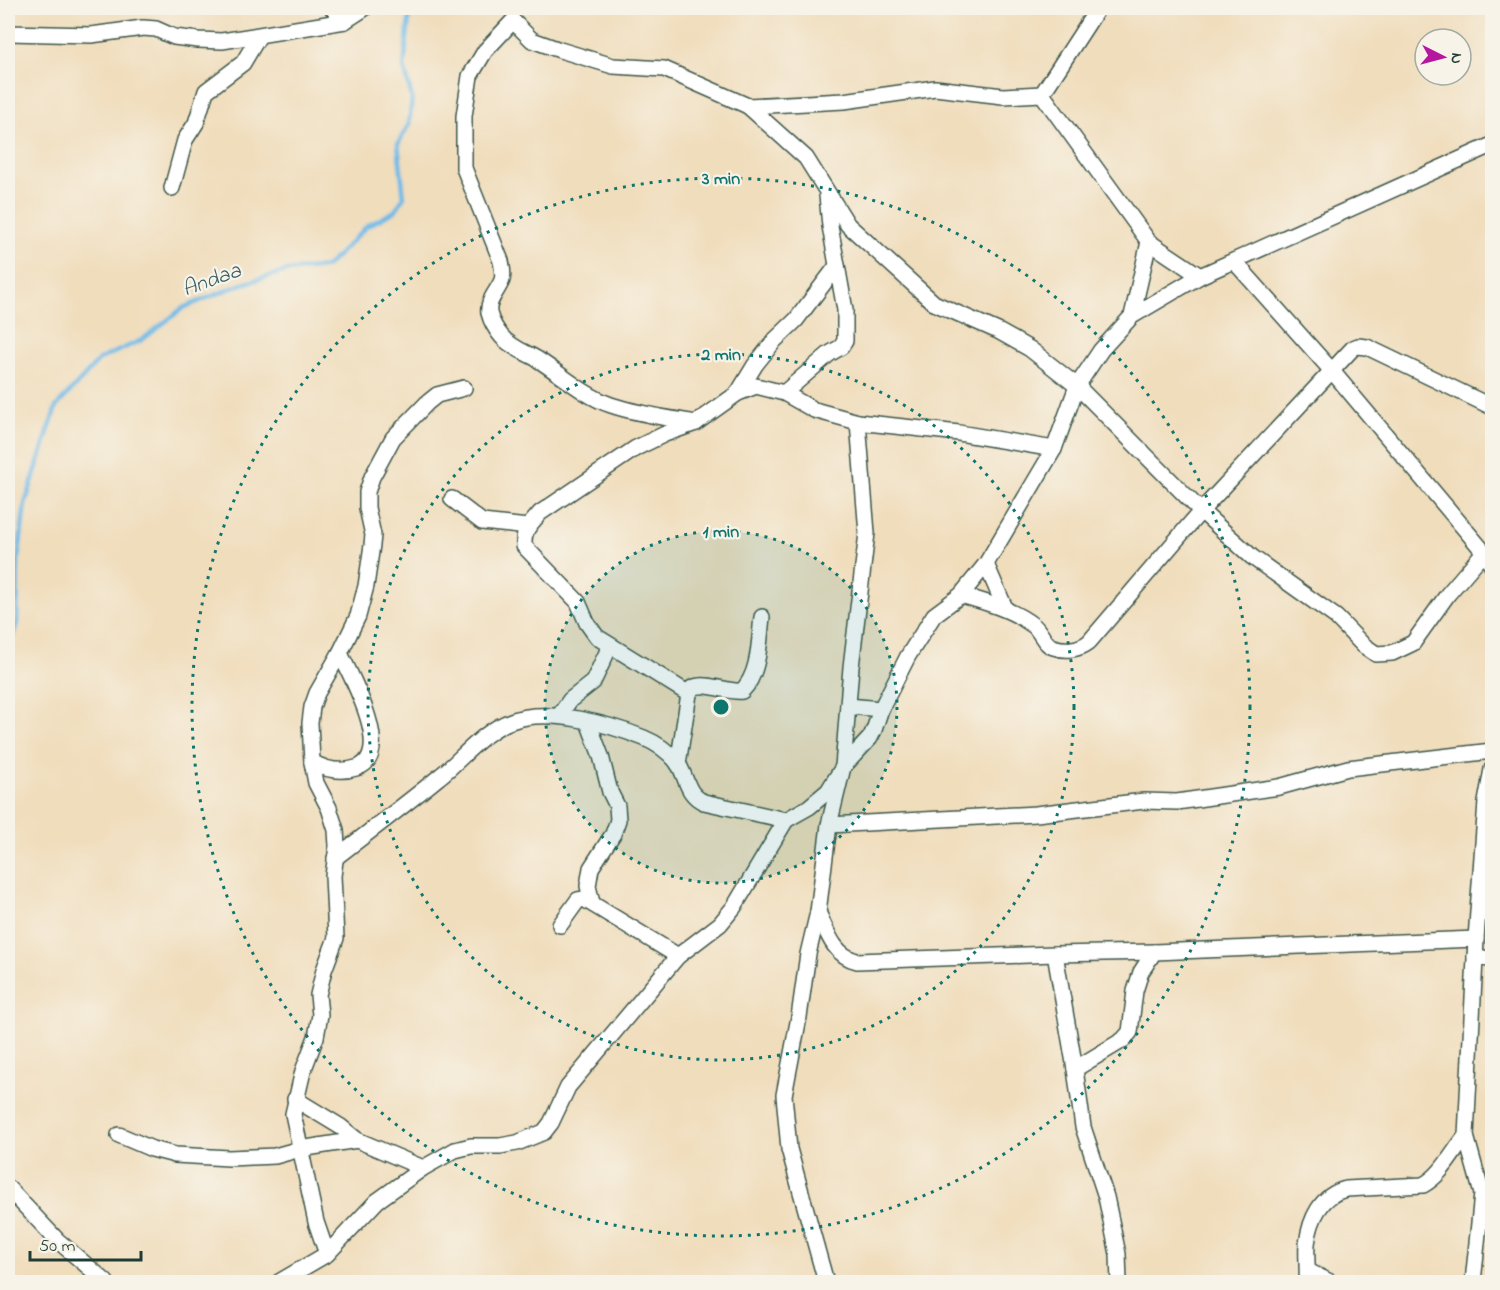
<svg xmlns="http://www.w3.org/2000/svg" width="1500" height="1290" font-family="'Indie Flower',sans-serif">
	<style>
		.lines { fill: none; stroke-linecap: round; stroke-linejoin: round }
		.stream { stroke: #6dbae7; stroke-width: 4.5 }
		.minor-casing { stroke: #3e5548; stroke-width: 18 }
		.minor { stroke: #fff; stroke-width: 15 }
		.ring { fill: none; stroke: #0f766e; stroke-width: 3; stroke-dasharray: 3 6 }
		.labels { text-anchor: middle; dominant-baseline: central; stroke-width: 4.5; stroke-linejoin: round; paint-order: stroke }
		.water-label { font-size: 22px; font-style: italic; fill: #325c61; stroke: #f7f3e8 }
		.centre { fill: #0f766e; stroke: #f7f3e8; stroke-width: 3 }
		.ring-label { font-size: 18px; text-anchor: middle; font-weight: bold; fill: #0f766e; stroke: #f7f3e8; stroke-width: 4.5; stroke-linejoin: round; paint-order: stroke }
	</style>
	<rect width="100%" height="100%" fill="#f7f3e8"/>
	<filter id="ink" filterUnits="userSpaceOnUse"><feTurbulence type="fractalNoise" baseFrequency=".0167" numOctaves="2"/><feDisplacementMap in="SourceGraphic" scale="12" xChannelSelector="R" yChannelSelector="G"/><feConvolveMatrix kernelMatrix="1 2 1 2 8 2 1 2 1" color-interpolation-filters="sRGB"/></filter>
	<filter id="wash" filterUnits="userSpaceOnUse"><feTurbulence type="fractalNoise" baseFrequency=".008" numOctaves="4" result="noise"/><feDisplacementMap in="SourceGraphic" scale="24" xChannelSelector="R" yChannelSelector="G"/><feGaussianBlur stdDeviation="1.35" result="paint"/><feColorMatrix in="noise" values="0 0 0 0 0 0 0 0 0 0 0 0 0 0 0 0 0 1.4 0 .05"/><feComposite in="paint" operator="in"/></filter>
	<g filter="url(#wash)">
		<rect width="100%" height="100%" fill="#f0ddbc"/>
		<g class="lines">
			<path class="stream" d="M8,650L17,623L18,561L25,504L56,407L100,359L142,340L183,308L239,285L287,271L326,267L367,226L395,211L404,197L398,144L409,124L412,98L404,67L410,8"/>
		</g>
	</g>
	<g filter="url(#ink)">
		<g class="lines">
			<g class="minor-casing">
				<g id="minor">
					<path d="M332,8L345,21"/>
					<path d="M8,33L91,35L143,28L156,29L174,37L198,40L222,41L345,21L365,8"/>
					<path d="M1042,94L1149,242L1200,276"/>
					<path d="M1042,94L1098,8"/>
					<path d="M748,106L806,158L848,225L934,303L998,331L1030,349L1077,386L1201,511L1252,557L1336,617L1363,645L1376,654L1392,653L1413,643L1448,594L1484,552"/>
					<path d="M172,188L185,140L196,123L206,91L243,63L259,36"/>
					<path d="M1234,261L1332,371L1484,552L1492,566"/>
					<path d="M1132,316L1149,242"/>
					<path d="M738,393L755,365L775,340L796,320L837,266"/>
					<path d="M784,393L829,354L841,347L845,341V310L830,226L827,195"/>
					<path d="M696,423C667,418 638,414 611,405C583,395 561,374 537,359C525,352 512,348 502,337C497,331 491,321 489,313C487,300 498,291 502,280C504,274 502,267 501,261L464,168V116L470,76L485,51L513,21L532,40L560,50L613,66L664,69L748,106L844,101L935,88L1003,96L1042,94"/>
					<path d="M452,499L482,522L528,527"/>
					<path d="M986,564L1005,608"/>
					<path d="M961,595C987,603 1012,609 1034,626C1041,632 1044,644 1053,647C1065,651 1079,650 1089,642L1201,511L1353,348L1358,346L1367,347L1492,407"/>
					<path d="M689,694L597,637L587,623L578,602L524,546C523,529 530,525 540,513L636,448L665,434L696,423L738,393L756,386L784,393L814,410L858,422L959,433L1054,449"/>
					<path d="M848,706L881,709"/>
					<path d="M559,716L570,700L593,682L610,646"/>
					<path d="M588,722L601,756L610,792L617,806L618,820L613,834L591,868L588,886L592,903"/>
					<path d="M312,762C326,770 340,773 356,768C396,756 351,677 340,653"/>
					<path d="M678,764L689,694L692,688C707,681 727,693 742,691C760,673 759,641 762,617"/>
					<path d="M829,825L1036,814L1144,801L1177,802L1279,787L1348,768L1492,751"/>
					<path d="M335,858C370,831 405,805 439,777C462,759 483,731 511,721C547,707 609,724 644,738C656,743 669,752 677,762C687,776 686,795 704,802L786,820L809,807L828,791L843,767L870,738L874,730L881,709L908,656L934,615L961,595L986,564L1054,449L1077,386L1101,350L1132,316L1200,276L1492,145"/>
					<path d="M818,912C827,932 834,956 857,961L1055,954L1154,952L1476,939"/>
					<path d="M560,925L578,900L584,899L678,956"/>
					<path d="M1055,954L1075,1069L1083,1127L1106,1197L1118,1254L1119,1282"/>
					<path d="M1475,956L1492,960"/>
					<path d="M1075,1069L1123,1040L1130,1032L1135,991L1141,972L1154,952"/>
					<path d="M295,1099L341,1127L357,1140L423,1168"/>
					<path d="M119,1135L152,1149L175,1155L229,1158L275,1156L300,1149L357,1140"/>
					<path d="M8,1188L57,1240L106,1282"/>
					<path d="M327,1254L316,1222L293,1114L303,1071L316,1037L320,1015L318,995L324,970L336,938L333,876L337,846L336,830L329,808L316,783L312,762L310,723L312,707L317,693L340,653L358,616L366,586L372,545L373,535L367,508V492L372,477L393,438L427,403L437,395L464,388"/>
					<path d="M1308,1271L1330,1282"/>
					<path d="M279,1282L327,1254L377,1201L423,1168L455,1150L471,1146H500L517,1143L544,1132L551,1123L568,1087L678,956L720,924L734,907L786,820"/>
					<path d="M826,1282L789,1149L784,1095L799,1017L808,954L818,912L829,825L843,767L851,667L867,533L858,422"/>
					<path d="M1307,1282C1308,1270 1306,1256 1307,1244C1310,1219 1321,1195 1346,1189L1423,1185C1442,1175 1452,1153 1466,1136"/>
					<path d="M1473,1282L1482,1194L1466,1136L1476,939L1486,802L1492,769"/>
				</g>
			</g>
			<use href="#minor" class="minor"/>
		</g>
	</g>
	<circle cx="721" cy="707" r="176" fill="#0f766e" fill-opacity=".12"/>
	<g class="ring">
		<circle cx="721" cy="707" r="176"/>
		<circle cx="721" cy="707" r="353"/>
		<circle cx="721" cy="707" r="529"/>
	</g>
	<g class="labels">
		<g class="water-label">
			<text transform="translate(212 281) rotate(-20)">Andaa</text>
		</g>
	</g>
	<circle cx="721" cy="707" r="9" class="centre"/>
	<g class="ring-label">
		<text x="721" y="184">3 min</text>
		<text x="721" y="360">2 min</text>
		<text x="721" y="537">1 min</text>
	</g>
	<rect width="1500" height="1290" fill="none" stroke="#f7f3e8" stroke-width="30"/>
	<g transform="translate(1443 57) rotate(96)"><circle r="28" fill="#f7f3e8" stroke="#a1aaa0" stroke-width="1.5"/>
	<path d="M0-4.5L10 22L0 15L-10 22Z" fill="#b5179e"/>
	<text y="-9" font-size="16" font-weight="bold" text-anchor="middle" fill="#1f3d34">N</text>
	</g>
	<path d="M30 1251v9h111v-9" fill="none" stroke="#1f3d34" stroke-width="3"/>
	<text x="39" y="1251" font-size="18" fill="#1f3d34" stroke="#f7f3e8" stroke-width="4.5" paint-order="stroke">50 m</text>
</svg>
